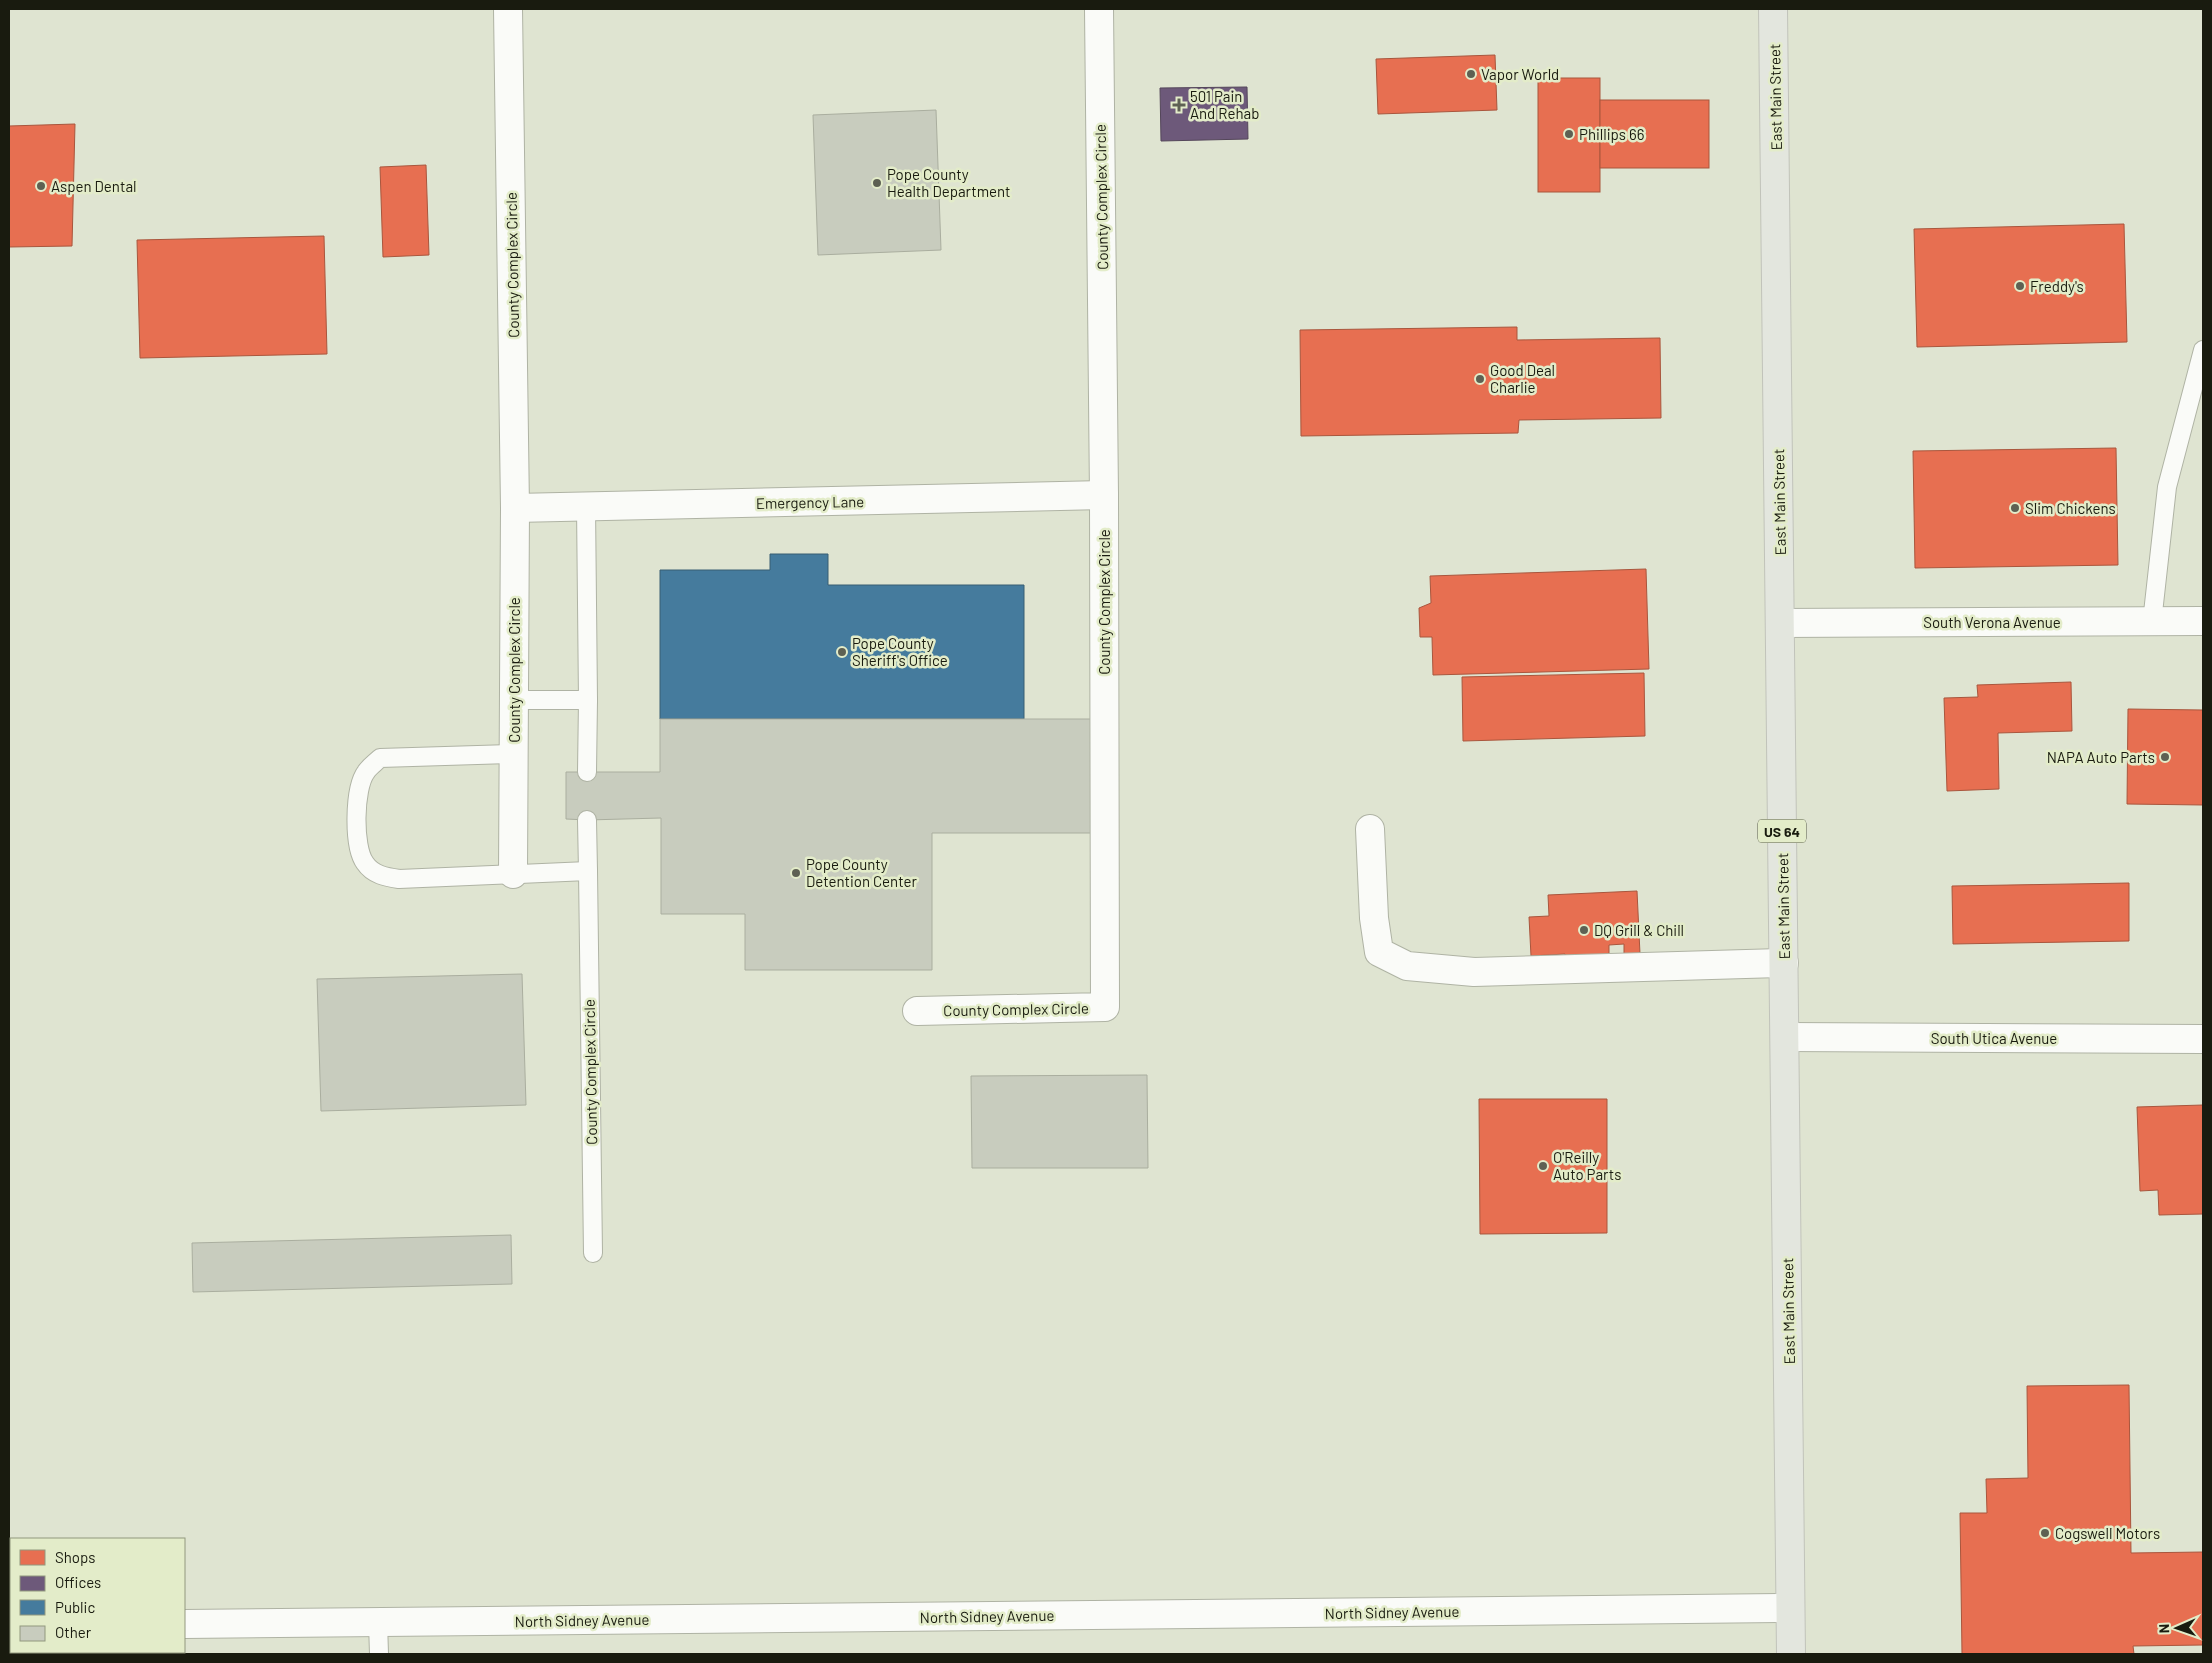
<svg xmlns="http://www.w3.org/2000/svg" width="2212" height="1663" font-family="Barlow,sans-serif">
	<style>
		.shops { fill: #e76f51; stroke: #a9563d }
		.offices { fill: #6d597a; stroke: #54465a }
		.public { fill: #457b9d; stroke: #385e72 }
		.building { fill: #c8ccbe; stroke: #aaae9f }
		.lines { fill: none; stroke-linecap: round; stroke-linejoin: round }
		.service-casing { stroke: #afb3a4; stroke-width: 20 }
		.minor-casing { stroke: #afb3a4; stroke-width: 30 }
		.primary-casing { stroke: #c1c3ba; stroke-width: 30 }
		.service { stroke: #fafbf8; stroke-width: 18 }
		.minor { stroke: #fafbf8; stroke-width: 28 }
		.primary { stroke: #e3e6de; stroke-width: 28 }
		.poi-dot { fill: #5e6153; stroke: #e3ecc9; stroke-width: 2 }
		.labels { text-anchor: middle; dominant-baseline: central; stroke-width: 5; stroke-linejoin: round; paint-order: stroke }
		.shield { fill: #e3ecc9; stroke: #565a47; stroke-width: 1 }
		.shield-label { font-size: 14px; font-weight: bold; fill: #191b0f }
		.poi-label { font-size: 15px; fill: #191b0f; stroke: #e3ecc9; text-anchor: start }
		.street-label { font-size: 15px; fill: #191b0f; stroke: #e3ecc9 }
	</style>
	<rect width="100%" height="100%" fill="#dfe4d1"/>
	<g class="shops">
		<path d="M1495,55L1497,110L1378,114L1376,59Z"/>
		<rect x="1538" y="78" width="62" height="114"/>
		<rect x="1600" y="100" width="109" height="68"/>
		<path d="M75,124L72,246L9,247V126Z"/>
		<path d="M426,165L429,255L383,257L380,167Z"/>
		<path d="M2124,224L2127,342L1917,347L1914,229Z"/>
		<path d="M324,236L327,354L140,358L137,240Z"/>
		<path d="M1517,327V340L1660,338L1661,418L1519,420L1518,433L1301,436L1300,330Z"/>
		<path d="M2116,448L2118,565L1915,568L1913,451Z"/>
		<path d="M1646,569L1649,669L1433,675L1432,637H1420L1419,608L1431,603L1430,576Z"/>
		<path d="M1644,673L1645,736L1463,741L1462,677Z"/>
		<path d="M2071,682L2072,731L1998,733L1999,789L1947,791L1944,698L1978,697L1977,685Z"/>
		<path d="M2128,709L2203,710V805L2127,804Z"/>
		<path d="M2129,883V941L1953,944L1952,886Z"/>
		<path d="M1637,891L1640,954H1624V944L1609,945V960L1566,962L1565,954L1531,956L1529,917L1549,916L1548,895Z"/>
		<path d="M1479,1099H1607V1233L1480,1234Z"/>
		<path d="M2203,1105V1214L2159,1215L2158,1190L2140,1191L2137,1107Z"/>
		<path d="M2129,1385L2131,1553L2203,1552V1645L2133,1646L2134,1654H1962L1960,1513H1987L1986,1479L2028,1478L2027,1386Z"/>
	</g>
	<path class="offices" d="M1247,87L1248,139L1161,141L1160,88Z"/>
	<path class="public" d="M770,554H828V585H1024V719H660V570H770Z"/>
	<g class="building">
		<path d="M936,110L941,250L818,255L813,115Z"/>
		<path d="M660,719H1103V833H932V970H745V914H661V818L587,820L566,819V772H660Z"/>
		<path d="M522,974L526,1105L321,1111L317,979Z"/>
		<path d="M1147,1075L1148,1168H972L971,1076Z"/>
		<path d="M511,1235L512,1284L193,1292L192,1243Z"/>
	</g>
	<g class="lines">
		<g class="service-casing">
			<g id="service">
				<path d="M586,506L588,700"/>
				<path d="M2152,622L2167,487L2203,350"/>
				<path d="M514,700H588L587,772"/>
				<path d="M514,754L380,758C375,763 369,767 366,772C354,788 353,847 365,863C373,875 386,877 399,879L588,871L593,1253"/>
				<path d="M587,820L588,871"/>
				<path d="M378,1622L379,1654"/>
				<path d="M109,1652V1654"/>
			</g>
		</g>
		<g class="minor-casing">
			<g id="minor">
				<path d="M508,9L515,508L513,874"/>
				<path d="M515,508L1104,495"/>
				<path d="M1780,623L2203,621"/>
				<path d="M1370,829L1374,918L1379,952L1407,966L1474,972L1784,963"/>
				<path d="M917,1011L1105,1007L1104,495L1099,9"/>
				<path d="M1785,1037L2203,1039"/>
				<path d="M184,1624L1790,1608"/>
				<path d="M9,1625H11"/>
			</g>
		</g>
		<g class="primary-casing">
			<path id="primary" d="M1773,9L1791,1654"/>
		</g>
		<use href="#service" class="service"/>
		<use href="#minor" class="minor"/>
		<use href="#primary" class="primary"/>
	</g>
	<g class="poi-dot">
		<circle cx="1471" cy="74" r="5"/>
		<path d="M1176.5 97.5h5v5h5v5h-5v5h-5v-5h-5v-5h5z"/>
		<circle cx="1569" cy="134" r="5"/>
		<circle cx="877" cy="183" r="5"/>
		<circle cx="41" cy="186" r="5"/>
		<circle cx="2020" cy="286" r="5"/>
		<circle cx="1480" cy="379" r="5"/>
		<circle cx="2015" cy="508" r="5"/>
		<circle cx="842" cy="652" r="5"/>
		<circle cx="2165" cy="757" r="5"/>
		<circle cx="796" cy="873" r="5"/>
		<circle cx="1584" cy="930" r="5"/>
		<circle cx="1543" cy="1166" r="5"/>
		<circle cx="2045" cy="1533" r="5"/>
	</g>
	<g class="labels">
		<rect class="shield" x="1758" y="819.5" width="48" height="23" rx="4"/>
		<g class="shield-label">
			<text x="1782" y="831">US 64</text>
		</g>
		<g class="poi-label">
			<text x="1481" y="74">Vapor World</text>
			<text x="1190" y="96">501 Pain<tspan x="1190" dy="17">And Rehab</tspan></text>
			<text x="1579" y="134">Phillips 66</text>
			<text x="887" y="174">Pope County<tspan x="887" dy="17">Health Department</tspan></text>
			<text x="51" y="186">Aspen Dental</text>
			<text x="2030" y="286">Freddy's</text>
			<text x="1490" y="370">Good Deal<tspan x="1490" dy="17">Charlie</tspan></text>
			<text x="2025" y="508">Slim Chickens</text>
			<text x="852" y="643">Pope County<tspan x="852" dy="17">Sheriff's Office</tspan></text>
			<text x="2155" y="757" text-anchor="end">NAPA Auto Parts</text>
			<text x="806" y="864">Pope County<tspan x="806" dy="17">Detention Center</tspan></text>
			<text x="1594" y="930">DQ Grill &amp; Chill</text>
			<text x="1553" y="1157">O'Reilly<tspan x="1553" dy="17">Auto Parts</tspan></text>
			<text x="2055" y="1533">Cogswell Motors</text>
		</g>
		<g class="street-label">
			<text transform="translate(1775 97) rotate(-91)">East Main Street</text>
			<text transform="translate(1101 197) rotate(-91)">County Complex Circle</text>
			<text transform="translate(512 265) rotate(-91)">County Complex Circle</text>
			<text transform="translate(810 502) rotate(-1)">Emergency Lane</text>
			<text transform="translate(1779 502) rotate(-91)">East Main Street</text>
			<text transform="translate(1104 602) rotate(-90)">County Complex Circle</text>
			<text x="1992" y="622">South Verona Avenue</text>
			<text transform="translate(514 670) rotate(-90)">County Complex Circle</text>
			<text transform="translate(1783 906) rotate(-91)">East Main Street</text>
			<text transform="translate(1016 1009) rotate(-1)">County Complex Circle</text>
			<text x="1994" y="1038">South Utica Avenue</text>
			<text transform="translate(590 1072) rotate(-91)">County Complex Circle</text>
			<text transform="translate(1788 1311) rotate(-91)">East Main Street</text>
			<text transform="translate(1392 1612) rotate(-1)">North Sidney Avenue</text>
			<text transform="translate(987 1616) rotate(-1)">North Sidney Avenue</text>
			<text transform="translate(582 1620) rotate(-1)">North Sidney Avenue</text>
		</g>
	</g>
	<rect width="2212" height="1663" fill="none" stroke="#191b0f" stroke-width="20"/>
	<rect x="10" y="1538" width="175" height="115" fill="#e3ecc9" stroke="#92987f"/>
	<rect x="20" y="1550" width="25" height="15" fill="#e76f51" stroke="#92987f"/>
	<text x="55" y="1563" font-size="15" fill="#191b0f">Shops</text>
	<rect x="20" y="1576" width="25" height="15" fill="#6d597a" stroke="#92987f"/>
	<text x="55" y="1588" font-size="15" fill="#191b0f">Offices</text>
	<rect x="20" y="1600" width="25" height="15" fill="#457b9d" stroke="#92987f"/>
	<text x="55" y="1613" font-size="15" fill="#191b0f">Public</text>
	<rect x="20" y="1626" width="25" height="15" fill="#c8ccbe" stroke="#92987f"/>
	<text x="55" y="1638" font-size="15" fill="#191b0f">Other</text>
	<g transform="translate(2177 1628) rotate(268)" stroke="#e3ecc9" stroke-width="4" paint-order="stroke">
	<path d="M0-4L9 19L0 12L-9 19Z" fill="#191b0f"/>
	<text y="-8" font-size="14" font-weight="bold" text-anchor="middle" fill="#191b0f">N</text>
	</g>
</svg>
